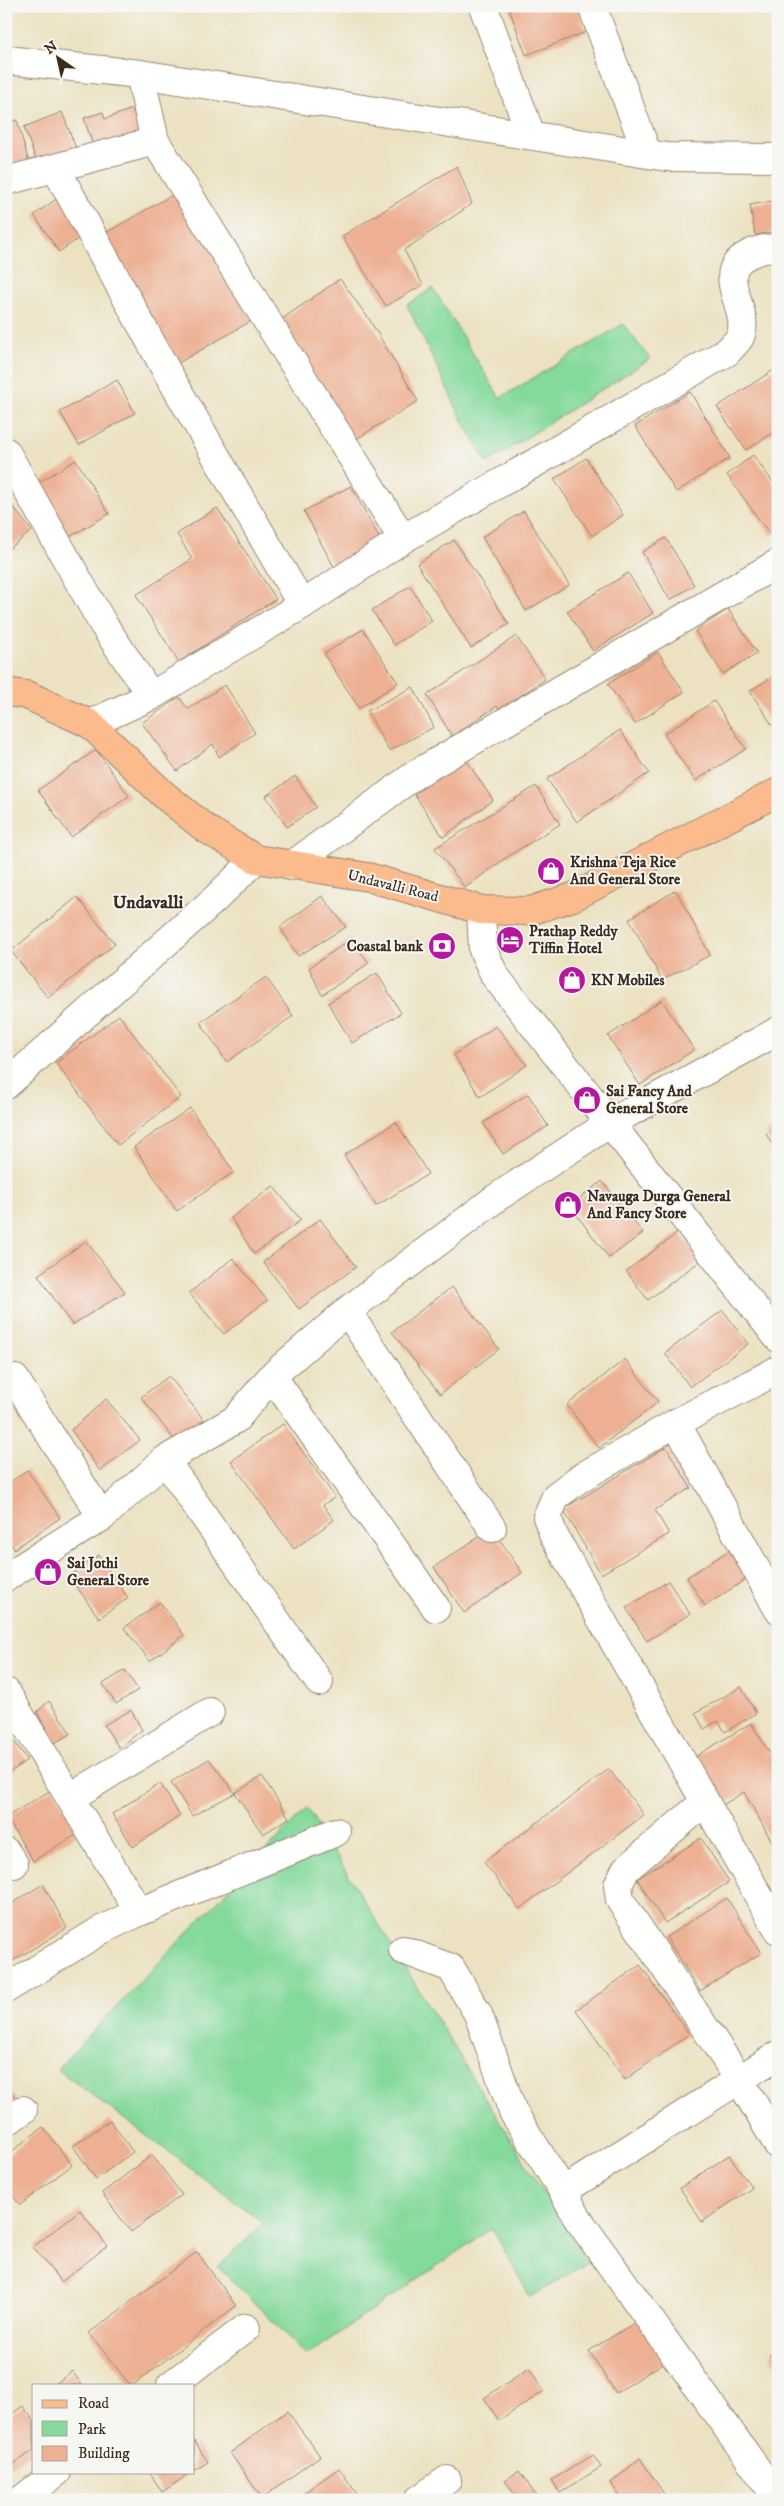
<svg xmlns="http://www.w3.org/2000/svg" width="784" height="2506" font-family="'IM FELL DW Pica',serif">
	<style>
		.green { fill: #84d99c; stroke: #60825d }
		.building { fill: #edb093 }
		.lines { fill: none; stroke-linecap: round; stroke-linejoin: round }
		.minor-casing { stroke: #948670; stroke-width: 30 }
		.major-casing { stroke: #948670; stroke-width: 30 }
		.minor { stroke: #fff; stroke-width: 28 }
		.major { stroke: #fbbb8d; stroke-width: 28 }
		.labels { text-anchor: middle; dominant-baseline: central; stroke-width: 4; stroke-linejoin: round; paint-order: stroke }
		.poi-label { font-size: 15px; font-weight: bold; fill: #3b2a1e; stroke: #f6f6f2; text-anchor: start }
		.street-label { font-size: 15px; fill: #3b2a1e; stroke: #f6f6f2 }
		.quarter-label { font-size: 18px; font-weight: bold; fill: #3b2a1e; stroke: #f6f6f2 }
	</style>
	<rect width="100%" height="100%" fill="#f6f6f2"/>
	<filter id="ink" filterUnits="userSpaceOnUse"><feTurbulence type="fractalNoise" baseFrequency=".02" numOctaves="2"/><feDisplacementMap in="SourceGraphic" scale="10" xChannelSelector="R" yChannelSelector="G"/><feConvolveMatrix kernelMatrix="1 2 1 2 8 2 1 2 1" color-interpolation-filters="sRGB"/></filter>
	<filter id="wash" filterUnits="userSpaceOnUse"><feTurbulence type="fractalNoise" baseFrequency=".0096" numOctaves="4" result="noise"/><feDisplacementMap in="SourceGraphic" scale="20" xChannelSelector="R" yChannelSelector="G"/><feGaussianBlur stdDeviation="1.12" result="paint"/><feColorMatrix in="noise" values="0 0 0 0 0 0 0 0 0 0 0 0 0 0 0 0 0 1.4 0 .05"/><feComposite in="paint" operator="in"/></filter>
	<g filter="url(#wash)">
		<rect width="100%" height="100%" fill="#ece2c2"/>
		<g class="green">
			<path d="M433,288L500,398L623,324L650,359L487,463L463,421L407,305Z"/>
			<path d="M307,1808L587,2263L530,2297L492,2228L307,2355L218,2267L264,2223L57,2069Z"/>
		</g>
		<g id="blocks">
			<g class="building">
				<path d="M508,6H577L586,32L526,55Z"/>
				<path d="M132,109L142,137L95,152L84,118L103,112L105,119Z"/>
				<path d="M62,112L77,151L38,166L24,127Z"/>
				<path d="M17,120L30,166L6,173V123Z"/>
				<path d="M457,166L472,204L404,250L423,285L386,306L342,236Z"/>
				<path d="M181,190L253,320L166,370L100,236Z"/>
				<path d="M62,195L88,232L59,252L34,215Z"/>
				<path d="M778,200V231L755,235L750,205Z"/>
				<path d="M340,279L369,319L418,401L348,444L275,324Z"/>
				<path d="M778,367V430L746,450L717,407Z"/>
				<path d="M117,380L135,413L79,445L60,412Z"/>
				<path d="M690,392L730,458L676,492L635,426Z"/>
				<path d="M753,455L778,489V531L771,536L727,475Z"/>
				<path d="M586,458L623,515L592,536L554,479Z"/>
				<path d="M76,460L109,514L64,540L31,487Z"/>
				<path d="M351,486L382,543L335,569L304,511Z"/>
				<path d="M6,498L32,531L6,551Z"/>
				<path d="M217,508L276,599L179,662L136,595L192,559L177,534Z"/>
				<path d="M524,511L569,585L526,611L482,537Z"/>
				<path d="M666,538L694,585L670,600L642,552Z"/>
				<path d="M454,540L509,624L471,648L417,564Z"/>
				<path d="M628,573L653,613L593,651L567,611Z"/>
				<path d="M410,586L432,621L394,645L372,610Z"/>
				<path d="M728,609L757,653L723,674L695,631Z"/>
				<path d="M363,629L398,683L359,708L324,654Z"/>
				<path d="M516,636L545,679L500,710L497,706L452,736L427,695Z"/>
				<path d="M658,652L684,692L635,724L608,684Z"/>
				<path d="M778,673V734L750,691Z"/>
				<path d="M225,685L255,733L219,757L213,744L177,771L142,723L179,697L188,709Z"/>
				<path d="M413,687L434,727L389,751L367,711Z"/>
				<path d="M714,701L746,749L695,781L664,734Z"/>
				<path d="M620,730L649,773L577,822L547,779Z"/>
				<path d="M96,750L129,796L71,837L38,790Z"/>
				<path d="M466,760L493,800L443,837L414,794Z"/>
				<path d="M295,776L316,807L287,827L266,796Z"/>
				<path d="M536,786L560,824L504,859L465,888L435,848Z"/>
				<path d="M676,890L710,955L662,980L629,919Z"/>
				<path d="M322,896L346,927L298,956L280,927Z"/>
				<path d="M77,897L115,944L48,998L11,951Z"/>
				<path d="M351,939L369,963L322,995L309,968Z"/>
				<path d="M377,973L401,1013L352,1043L328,1003Z"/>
				<path d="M266,977L293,1016L227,1062L200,1022Z"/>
				<path d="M662,1000L694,1050L640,1085L608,1036Z"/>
				<path d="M119,1015L181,1097L118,1145L56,1063Z"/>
				<path d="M496,1026L527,1065L480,1097L454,1055Z"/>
				<path d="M528,1094L548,1126L503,1154L483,1123Z"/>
				<path d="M190,1108L234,1172L177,1211L134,1147Z"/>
				<path d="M396,1122L428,1174L376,1206L344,1155Z"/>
				<path d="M778,1126V1153L766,1134Z"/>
				<path d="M602,1181L643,1233L609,1258L570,1206Z"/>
				<path d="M273,1186L301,1220L254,1254L231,1218Z"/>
				<path d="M320,1219L356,1267L299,1309L263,1262Z"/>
				<path d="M679,1232L700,1261L648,1300L626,1271Z"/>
				<path d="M86,1241L125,1292L72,1325L38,1275Z"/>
				<path d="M233,1258L267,1300L224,1334L189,1293Z"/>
				<path d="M452,1287L499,1349L440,1394L392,1332Z"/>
				<path d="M723,1310L748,1344L690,1387L665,1353Z"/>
				<path d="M625,1359L658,1402L599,1448L567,1405Z"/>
				<path d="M169,1376L204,1420L176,1442L141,1397Z"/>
				<path d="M106,1399L140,1440L100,1471L71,1430Z"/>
				<path d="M283,1424L335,1497L323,1505L334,1520L294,1549L231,1461Z"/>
				<path d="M666,1447L691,1488L655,1510L669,1534L601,1574L563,1509Z"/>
				<path d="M27,1470L60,1518L14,1549L6,1536V1485Z"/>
				<path d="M492,1528L522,1573L464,1613L434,1567Z"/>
				<path d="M730,1550L748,1578L705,1606L687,1577Z"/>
				<path d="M99,1555L128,1598L99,1618L69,1576Z"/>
				<path d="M668,1581L690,1614L647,1641L626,1608Z"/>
				<path d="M160,1602L184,1635L150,1661L124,1628Z"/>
				<path d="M125,1670L138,1690L116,1704L103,1684Z"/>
				<path d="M741,1687L756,1713L725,1732L718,1721L704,1729L695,1713Z"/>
				<path d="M49,1701L71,1734L54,1743L37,1712Z"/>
				<path d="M131,1710L142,1730L119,1748L104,1725Z"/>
				<path d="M751,1723L778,1766V1846L775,1847L744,1792L721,1806L693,1758Z"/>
				<path d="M6,1729L27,1760L6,1775Z"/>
				<path d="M209,1759L235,1793L192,1816L171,1782Z"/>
				<path d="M609,1769L644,1815L519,1909L484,1862Z"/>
				<path d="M262,1776L289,1818L263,1834L235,1793Z"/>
				<path d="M160,1783L180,1816L133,1847L112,1814Z"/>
				<path d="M53,1789L79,1833L33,1861L6,1817Z"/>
				<path d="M701,1838L729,1882L665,1923L637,1879Z"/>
				<path d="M43,1884L67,1928L6,1965V1907Z"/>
				<path d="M727,1898L761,1953L700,1991L666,1937Z"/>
				<path d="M640,1965L689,2034L625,2080L576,2010Z"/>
				<path d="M6,2084L23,2110L6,2122Z"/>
				<path d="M110,2120L133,2152L96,2179L73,2146Z"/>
				<path d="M43,2127L72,2165L20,2205L6,2187V2156Z"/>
				<path d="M152,2155L182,2195L131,2232L102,2193Z"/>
				<path d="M729,2155L752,2188L702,2222L680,2188Z"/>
				<path d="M80,2210L107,2246L61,2282L33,2247Z"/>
				<path d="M197,2252L236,2306L133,2385H130L89,2333Z"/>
				<path d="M639,2320L665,2362L616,2393L589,2351Z"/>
				<path d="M778,2349V2367L769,2355Z"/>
				<path d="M529,2368L544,2391L499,2421L484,2398Z"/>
				<path d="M72,2371L82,2385H54Z"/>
				<path d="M23,2406L34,2421V2450L11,2466L6,2459V2418Z"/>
				<path d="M287,2411L320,2456L262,2498L230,2453Z"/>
				<path d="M194,2441L208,2462L194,2471Z"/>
				<path d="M593,2455L601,2467L560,2493L552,2480Z"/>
				<path d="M640,2458L668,2500H622L611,2483Z"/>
				<path d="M339,2468L361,2500H294Z"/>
				<path d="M519,2471L538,2498L536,2500H518L505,2480Z"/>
				<path d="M149,2472H192L162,2492Z"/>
			</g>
		</g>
	</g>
	<g filter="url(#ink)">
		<use href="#blocks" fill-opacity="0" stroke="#948670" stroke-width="1"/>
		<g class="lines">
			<g class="minor-casing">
				<g id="minor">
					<path d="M483,6L531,135"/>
					<path d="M592,6L647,153"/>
					<path d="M6,60L140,74L667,157L778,158"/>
					<path d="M140,74L155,141L403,539"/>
					<path d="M56,169L166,370L302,605"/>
					<path d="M6,181L155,141"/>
					<path d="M6,452L103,624L151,696"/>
					<path d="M90,724L151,696L302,605L403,539L727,352C731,348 737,342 740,337C752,311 714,276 744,257C755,250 765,248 778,248"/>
					<path d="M291,866L416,774L778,563"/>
					<path d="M778,1031L610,1123L778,1338"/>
					<path d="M6,1085L215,899L256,859"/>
					<path d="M347,1311L492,1528"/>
					<path d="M778,1370L676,1423L580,1478L556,1496L547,1517L554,1536L778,1930"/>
					<path d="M272,1376L436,1608"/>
					<path d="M15,1379L102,1517"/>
					<path d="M676,1423L778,1609"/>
					<path d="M165,1460L319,1682"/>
					<path d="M6,1577L102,1517L165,1460L236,1419L272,1376L347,1311L496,1198L610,1123L495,976L483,950L481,910"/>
					<path d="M6,1692L139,1912"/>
					<path d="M70,1798L210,1712"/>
					<path d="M705,1802L626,1869L618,1885L620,1900L739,2079L778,2145"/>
					<path d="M6,1852L14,1864"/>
					<path d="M403,1950L451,1968L478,2014L513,2112L563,2191"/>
					<path d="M6,1989L101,1930L139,1912L336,1832"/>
					<path d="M778,2055L563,2191L578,2219L778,2499"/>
					<path d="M6,2122L23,2110"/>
					<path d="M171,2385L246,2328"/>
					<path d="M21,2500L57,2472"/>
					<path d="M418,2500L447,2480"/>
				</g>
			</g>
			<g class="major-casing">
				<path id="major" d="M6,692L27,695L90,724L164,795L206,829L256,859L368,877L481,910L530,911L573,897L778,792"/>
			</g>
			<use href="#minor" class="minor"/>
			<use href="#major" class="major"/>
		</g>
	</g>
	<defs>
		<g id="shop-disc" transform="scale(1.4375)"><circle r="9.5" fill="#b5179e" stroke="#f6f6f2"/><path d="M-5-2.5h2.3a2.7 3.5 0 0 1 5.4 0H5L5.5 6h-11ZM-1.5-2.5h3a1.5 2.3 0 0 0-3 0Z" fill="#fff"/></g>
		<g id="hotel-disc" transform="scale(1.4375)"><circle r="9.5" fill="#b5179e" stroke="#f6f6f2"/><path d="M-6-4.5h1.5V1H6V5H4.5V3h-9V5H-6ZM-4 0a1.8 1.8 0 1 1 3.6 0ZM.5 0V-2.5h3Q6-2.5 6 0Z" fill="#fff"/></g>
		<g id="bank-disc" transform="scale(1.4375)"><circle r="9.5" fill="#b5179e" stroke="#f6f6f2"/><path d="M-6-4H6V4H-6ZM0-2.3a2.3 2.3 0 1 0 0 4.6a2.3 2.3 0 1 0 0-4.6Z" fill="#fff"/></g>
	</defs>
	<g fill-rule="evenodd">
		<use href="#shop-disc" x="551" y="871"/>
		<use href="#hotel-disc" x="510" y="940"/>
		<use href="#bank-disc" x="442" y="946"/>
		<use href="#shop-disc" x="572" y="980"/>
		<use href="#shop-disc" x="587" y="1100"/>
		<use href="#shop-disc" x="568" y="1205"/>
		<use href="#shop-disc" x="48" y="1572"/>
	</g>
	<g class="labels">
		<g class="poi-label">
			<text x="570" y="862">Krishna Teja Rice<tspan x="570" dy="17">And General Store</tspan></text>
			<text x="529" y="931">Prathap Reddy<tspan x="529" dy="17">Tiffin Hotel</tspan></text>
			<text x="423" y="946" text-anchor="end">Coastal bank</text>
			<text x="591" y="980">KN Mobiles</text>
			<text x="606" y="1091">Sai Fancy And<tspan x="606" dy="17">General Store</tspan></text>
			<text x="587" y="1196">Navauga Durga General<tspan x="587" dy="17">And Fancy Store</tspan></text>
			<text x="67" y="1563">Sai Jothi<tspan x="67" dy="17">General Store</tspan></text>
		</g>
		<g class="street-label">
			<text transform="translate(393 886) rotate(14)">Undavalli Road</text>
		</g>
		<g class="quarter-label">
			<text x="148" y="903">Undavalli</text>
		</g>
	</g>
	<rect width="784" height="2506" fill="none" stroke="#f6f6f2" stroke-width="25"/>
	<rect x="32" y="2384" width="162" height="90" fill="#f6f6f2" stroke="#aba49d"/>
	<rect x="42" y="2400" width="25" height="8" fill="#fbbb8d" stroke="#aba49d"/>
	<text x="78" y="2408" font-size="15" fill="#3b2a1e">Road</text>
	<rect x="42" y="2421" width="25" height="15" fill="#84d99c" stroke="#aba49d"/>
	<text x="78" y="2434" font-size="15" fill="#3b2a1e">Park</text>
	<rect x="42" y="2446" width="25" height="15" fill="#edb093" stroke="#aba49d"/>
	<text x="78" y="2458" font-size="15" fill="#3b2a1e">Building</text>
	<g transform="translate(58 58) rotate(326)" stroke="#f6f6f2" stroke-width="4" paint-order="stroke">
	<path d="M0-4L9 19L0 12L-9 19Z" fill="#3b2a1e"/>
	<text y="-8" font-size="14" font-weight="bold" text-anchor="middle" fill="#3b2a1e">N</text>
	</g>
</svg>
